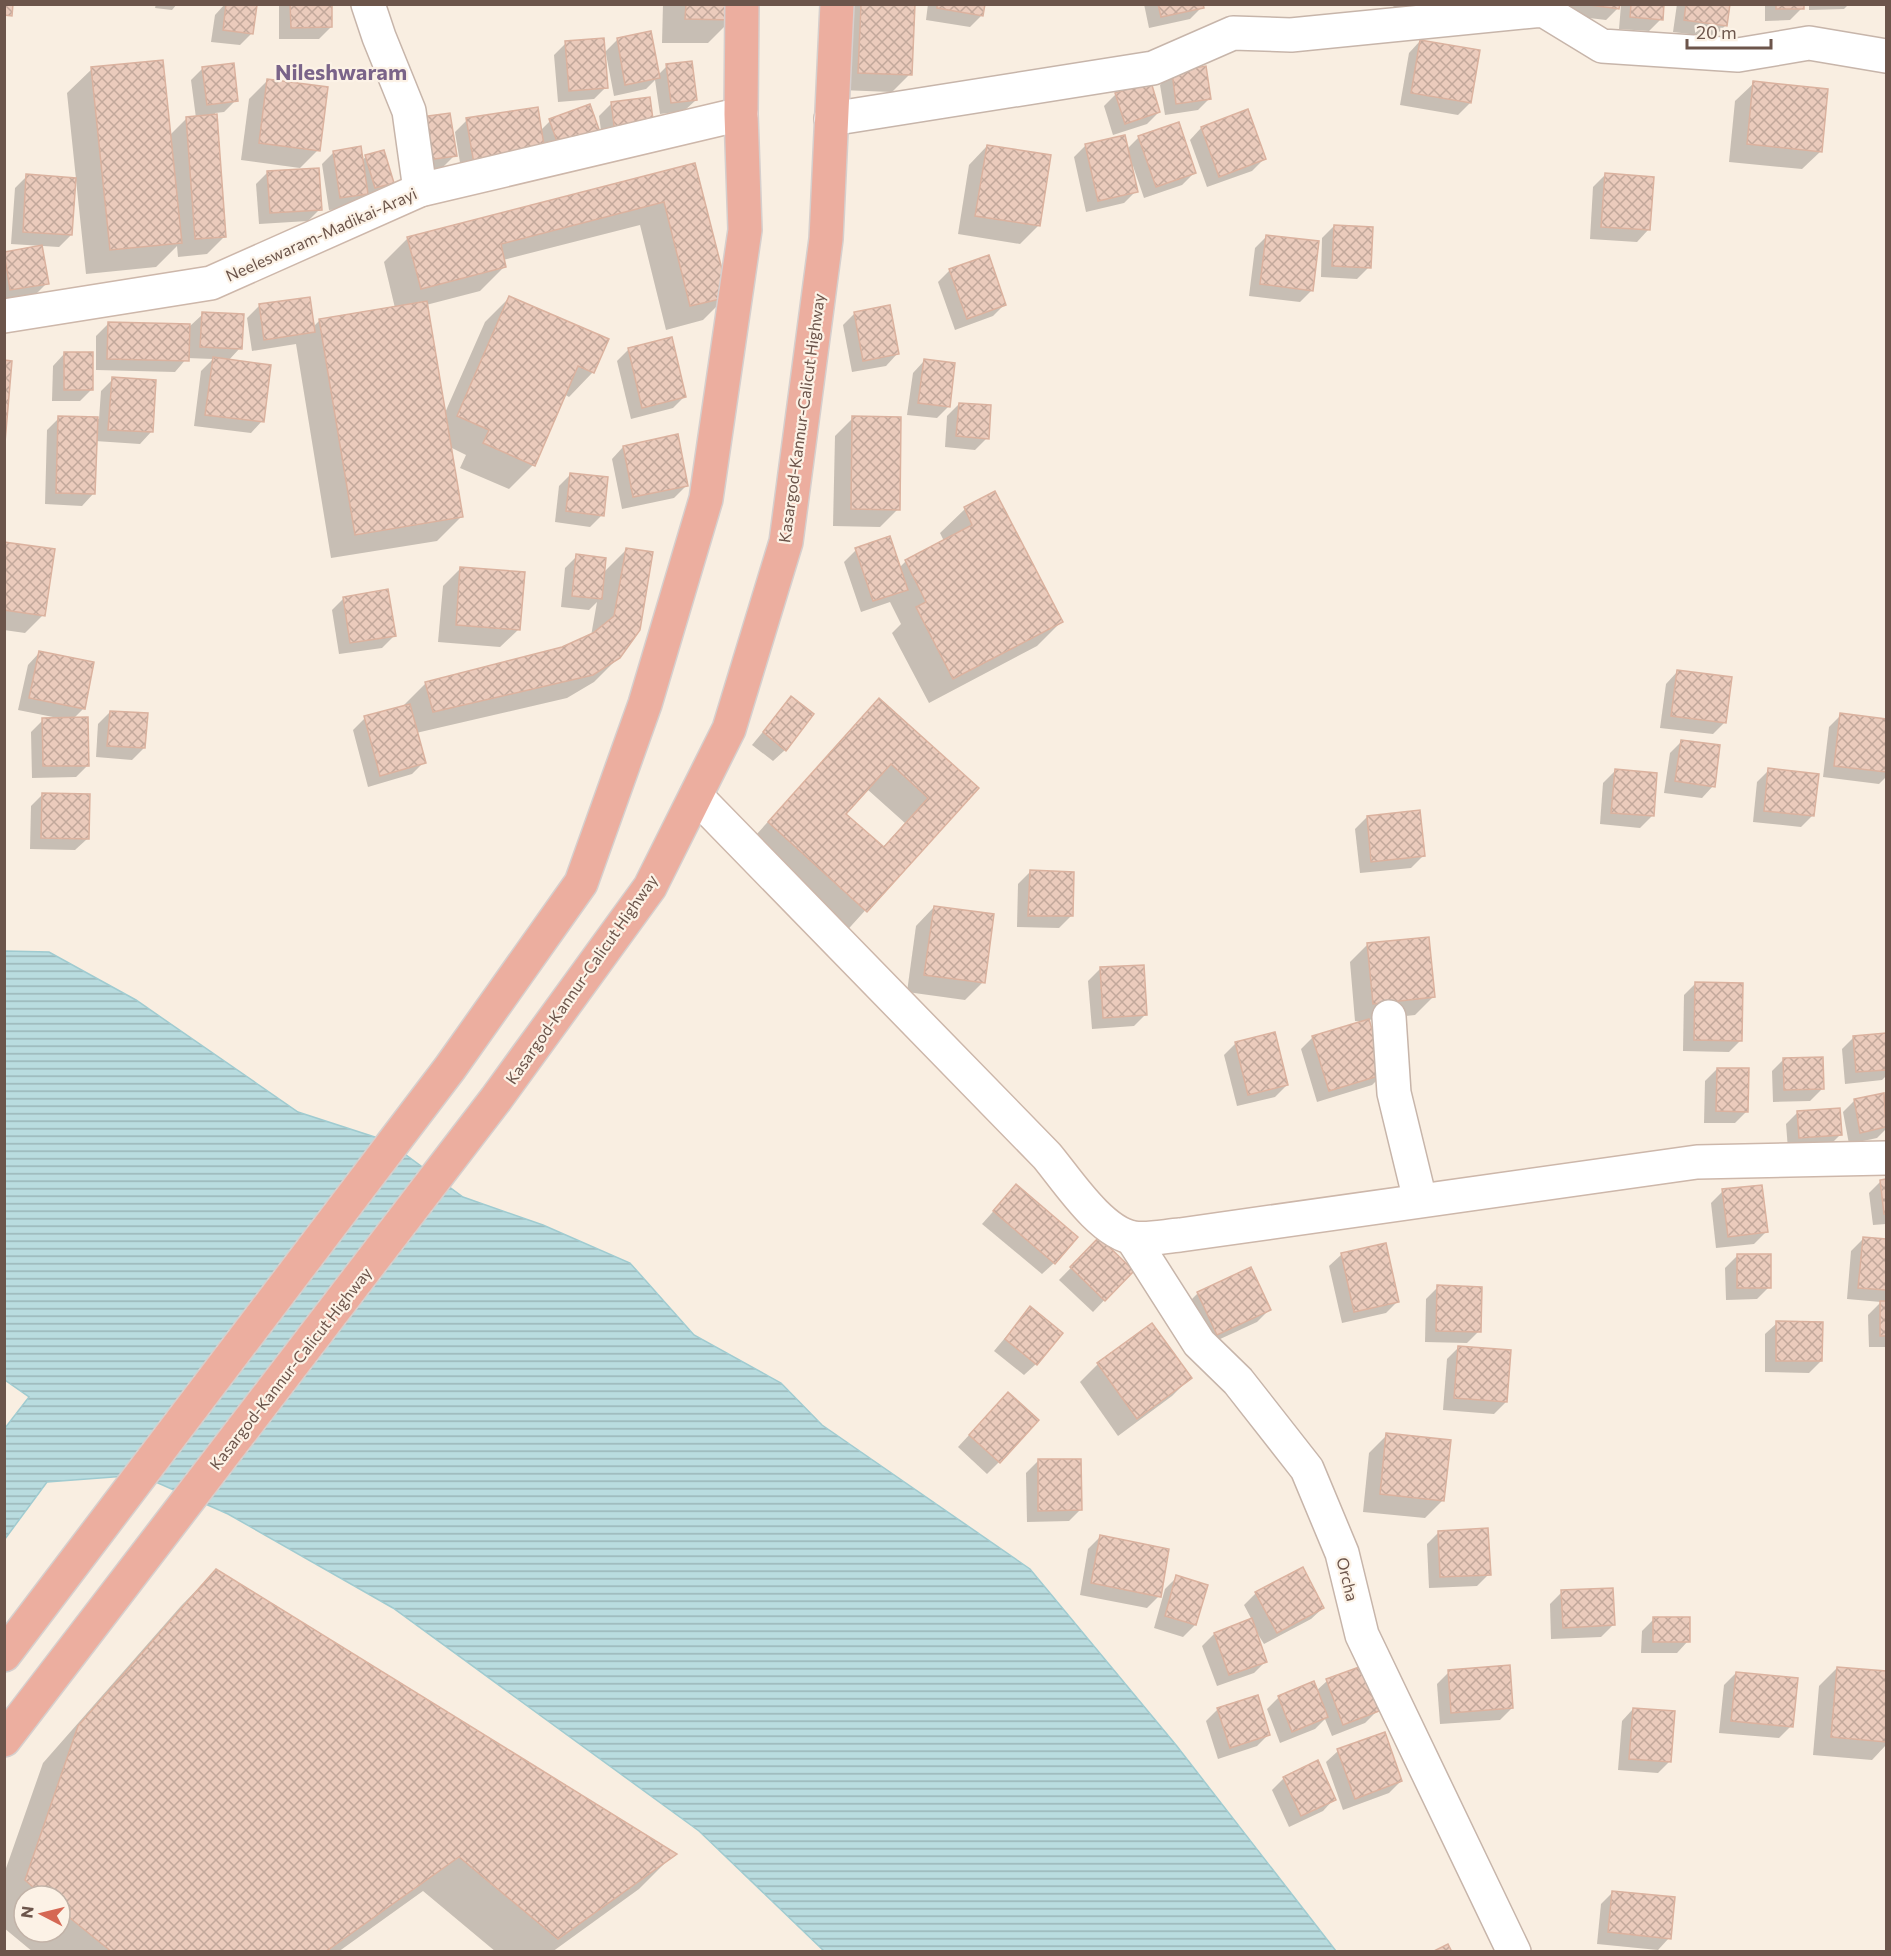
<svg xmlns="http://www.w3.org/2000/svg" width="1891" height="1956" font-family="Commissioner,sans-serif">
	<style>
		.water { fill: url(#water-rules); stroke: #a0cbd0; stroke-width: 1.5 }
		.shadow { fill: #0003; fill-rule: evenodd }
		.building { fill: url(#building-cross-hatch); stroke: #dbb29f; stroke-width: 1.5; fill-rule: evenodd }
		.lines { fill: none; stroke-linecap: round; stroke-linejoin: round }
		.street-casing { stroke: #c7b5aa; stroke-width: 36 }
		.secondary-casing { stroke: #cdb7aa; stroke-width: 36 }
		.highway-casing { stroke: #d6cfcd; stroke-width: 36 }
		.street { stroke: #fff; stroke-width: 33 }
		.secondary { stroke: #fff; stroke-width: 33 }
		.highway { stroke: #ecae9f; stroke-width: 33 }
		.labels { text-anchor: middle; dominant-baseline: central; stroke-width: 4.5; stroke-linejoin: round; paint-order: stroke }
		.street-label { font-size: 16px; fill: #6c554b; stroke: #fcf2e6 }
		.district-label { font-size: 22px; font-weight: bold; fill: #7a6489; stroke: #fcf2e6 }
	</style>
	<defs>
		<pattern id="water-rules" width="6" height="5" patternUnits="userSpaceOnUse" patternTransform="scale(1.5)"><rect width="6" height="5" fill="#b9dcdf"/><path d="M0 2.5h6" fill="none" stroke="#9ab5b7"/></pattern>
		<pattern id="building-cross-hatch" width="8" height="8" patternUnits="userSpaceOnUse" patternTransform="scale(1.5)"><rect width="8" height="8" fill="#ebcbbc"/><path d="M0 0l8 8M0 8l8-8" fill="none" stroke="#c2a89b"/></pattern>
	</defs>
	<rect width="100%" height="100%" fill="#f9eee1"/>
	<path class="water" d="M5,951L49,952L136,1000L298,1112L387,1141L463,1197L543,1225L630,1263L694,1335L781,1383L822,1425L1030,1569L1176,1745L1336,1951H824L699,1831L393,1608L228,1514L140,1475L47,1482L5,1539V1428L29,1397L5,1380Z"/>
	<g class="shadow">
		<path d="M156,4H177L172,10L155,8Z"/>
		<path d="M225,4H239L252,33L240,45L211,42L215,15Z"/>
		<path d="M279,4H330L331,27L319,39H279Z"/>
		<path d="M663,4H732V19L708,43H662Z"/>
		<path d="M855,4H913L910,74L892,92L840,90L844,16Z"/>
		<path d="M928,4H983L982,15L970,27L926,20Z"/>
		<path d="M1144,4H1202V7L1190,19L1149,28Z"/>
		<path d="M1393,4H1452L1396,21Z"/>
		<path d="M1566,4H1662L1661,19L1649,31L1619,29L1621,5L1606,20L1564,15Z"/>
		<path d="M1677,4H1729L1726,25L1714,37L1673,32Z"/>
		<path d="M1765,4H1802V8L1790,20L1765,21Z"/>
		<path d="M1809,4H1849L1844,9L1809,10Z"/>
		<path d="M617,40L658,75L667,66L696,100L684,111L660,114L655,80L646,89L614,96L606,54H604L606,87L594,99L558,102L554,55L566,43L604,53Z"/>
		<path d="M1420,41L1470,103L1458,115L1400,105L1409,53Z"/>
		<path d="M203,68L236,100L224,112L215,113L225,236L207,254L178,257L177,246L156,267L86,274L76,180L71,235L59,247L11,244L15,188L27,176L76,179L67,93L92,69L170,135L187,118H196L191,80Z"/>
		<path d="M1172,73L1210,98L1198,110L1165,115L1160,85Z"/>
		<path d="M267,81L318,150L300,168L241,160L249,99Z"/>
		<path d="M1754,83L1821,151L1802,169L1729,162L1735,101Z"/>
		<path d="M1116,94L1159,112L1147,124L1113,135L1104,106Z"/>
		<path d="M649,99L603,144L599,116L611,104Z"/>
		<path d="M467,120L540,131L550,121L599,135L462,175L455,132Z"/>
		<path d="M1201,128L1264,159L1252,171L1207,187L1190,140Z"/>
		<path d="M410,130L455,155L443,167L416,172Z"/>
		<path d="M1139,137L1194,173L1182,185L1144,198L1133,166H1131L1136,191L1124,203L1086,212L1074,157L1086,145L1127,149Z"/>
		<path d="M987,146L1038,226L1020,244L958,234L969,165Z"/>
		<path d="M334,152L361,161L366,157L392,183L368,207L329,210L322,164Z"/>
		<path d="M694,165L727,296L703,320L666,330L640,225L503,260L505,266L480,291L426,305L444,415L485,322L510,297L593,372L569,397L564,394L533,465L509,489L460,468L466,455L450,447L461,517L437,541L331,558L296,344L252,351L247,318L259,306L313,327L320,320L395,308L384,262L408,238Z"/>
		<path d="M268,172L320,209L308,221L259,224L256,184Z"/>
		<path d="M1605,175L1648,230L1637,242L1590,239L1593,187Z"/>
		<path d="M1334,226L1369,267L1357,279L1321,277L1322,238Z"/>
		<path d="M1267,236L1312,290L1300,302L1249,296L1255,248Z"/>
		<path d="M4,253L47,283L35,295L4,300Z"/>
		<path d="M950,270L1005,304L993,316L955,330L938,282Z"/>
		<path d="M855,313L897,354L886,366L852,372L843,325Z"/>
		<path d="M203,314L240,348L228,361L262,421L251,433L194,426L201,371L213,359L187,358L175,372L96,370V336L108,324L190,326Z"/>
		<path d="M629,349L684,397L673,408L631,419L617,361Z"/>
		<path d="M64,354L92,389L80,401H52L53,366Z"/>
		<path d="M924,361L949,406L937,418L907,415L913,373Z"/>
		<path d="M113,379L151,432L140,444L95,441L93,494L82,506L45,504L47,430L59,418L99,419L101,391Z"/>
		<path d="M959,404L987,438L975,450L945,447L947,416Z"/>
		<path d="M853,418L898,509L880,527L833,526L835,436Z"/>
		<path d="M623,447L686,486L674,498L622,509L612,459Z"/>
		<path d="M571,474L602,515L590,527L555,522L559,486Z"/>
		<path d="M994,493L1061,622L1037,646L929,703L892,633L901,624L890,602L861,612L844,562L856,550L899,568L906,561L944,541L940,533L965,509Z"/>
		<path d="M4,543L43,615L25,633L4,630Z"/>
		<path d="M626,550L619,657L594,682L567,698L416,733L424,762L412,774L368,787L353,730L365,718L401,708L425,684L563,648L591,636L597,602L589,610L561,607L565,568L577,556L603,573Z"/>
		<path d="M461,568L519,629L500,647L438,642L443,586Z"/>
		<path d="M344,598L394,636L382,648L339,654L332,610Z"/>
		<path d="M39,653L92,664L83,709L73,719L88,765L76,777L32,778L31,732L43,720L58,718L18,710L28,665Z"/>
		<path d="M1677,672L1725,722L1713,734L1660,728L1666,684Z"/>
		<path d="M791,698L785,750L773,761L752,745Z"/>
		<path d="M879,700L976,788L842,936L745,847ZM867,789L905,823L882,848L844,814Z"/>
		<path d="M110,712L144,748L132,760L96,757L98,724Z"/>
		<path d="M1841,715L1886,720V777L1879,784L1823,777L1829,727Z"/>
		<path d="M1682,741L1713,786L1702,798L1664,793L1670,753Z"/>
		<path d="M1769,770L1813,815L1801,827L1753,822L1757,782Z"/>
		<path d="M1615,771L1652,816L1640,828L1600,824L1603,783Z"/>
		<path d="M43,794L87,839L75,850L30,849L31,806Z"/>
		<path d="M1367,817L1423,856L1411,868L1360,873L1355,829Z"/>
		<path d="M1030,872L1071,916L1059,928L1017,927L1018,884Z"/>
		<path d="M934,907L983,982L965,1000L907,992L916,926Z"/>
		<path d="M1368,944L1433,997L1415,1015L1368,1020L1384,1073L1372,1085L1317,1102L1301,1049L1313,1037L1365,1022L1355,1021L1350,962Z"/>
		<path d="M1100,969L1146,1014L1134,1026L1092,1029L1088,981Z"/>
		<path d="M1696,983L1741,1040L1729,1052L1683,1051L1684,995Z"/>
		<path d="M1886,1034V1076L1882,1080L1845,1084L1842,1049L1854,1037Z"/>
		<path d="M1236,1043L1287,1085L1275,1097L1237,1106L1224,1055Z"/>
		<path d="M1784,1059L1822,1089L1810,1101L1773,1102L1772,1071Z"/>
		<path d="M1717,1069L1747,1111L1735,1123H1704L1705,1081Z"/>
		<path d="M1883,1095L1886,1129L1877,1138L1849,1144L1843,1112L1855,1100Z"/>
		<path d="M1798,1112L1841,1134L1829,1146L1788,1149L1786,1124Z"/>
		<path d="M1886,1180V1224L1873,1225L1869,1193L1881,1181Z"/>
		<path d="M1016,1186L1054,1263L1042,1274L982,1224Z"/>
		<path d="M1723,1191L1766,1232L1754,1244L1716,1248L1711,1203Z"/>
		<path d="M1099,1239L1132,1271L1093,1312L1059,1280Z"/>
		<path d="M1863,1239L1886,1241V1347H1869L1868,1315L1881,1302L1847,1299L1851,1251Z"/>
		<path d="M1341,1255L1398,1301L1386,1313L1342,1323L1329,1266Z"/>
		<path d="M1737,1256L1769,1287L1757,1299L1726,1300L1725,1268Z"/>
		<path d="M1438,1287L1479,1331L1467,1343L1425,1342L1426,1299Z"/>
		<path d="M1198,1293L1269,1310L1257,1322L1205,1346L1186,1305Z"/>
		<path d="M1030,1308L1036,1364L1024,1375L994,1351Z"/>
		<path d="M1777,1323L1821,1361L1809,1373L1765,1372V1334Z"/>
		<path d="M1151,1325L1190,1378L1172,1396L1118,1436L1080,1382L1098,1364Z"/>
		<path d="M1459,1347L1506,1402L1494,1414L1443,1410L1447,1359Z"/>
		<path d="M996,1406L999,1462L987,1474L958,1447Z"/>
		<path d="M1387,1435L1443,1500L1425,1518L1363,1512L1369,1453Z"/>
		<path d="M1038,1461L1081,1509L1069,1521L1027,1522L1026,1473Z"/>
		<path d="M1439,1532L1489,1574L1477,1586L1429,1588L1427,1544Z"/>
		<path d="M1100,1537L1159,1596L1147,1608L1080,1595L1088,1549Z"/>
		<path d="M216,1570L674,1854L639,1889L552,1952H496L423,1891L338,1952H33L4,1928V1874L43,1763L181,1606ZM24,1896H60V1932H24Z"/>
		<path d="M1177,1577L1206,1586L1195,1625L1183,1637L1154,1628L1165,1589Z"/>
		<path d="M1562,1592L1613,1625L1601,1637L1551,1639L1550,1604Z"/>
		<path d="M1256,1593L1323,1608L1311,1619L1264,1644L1252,1625L1266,1661L1254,1673L1217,1686L1202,1646L1214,1634L1252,1620L1244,1605Z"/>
		<path d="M1654,1619L1688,1641L1677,1653H1641L1642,1631Z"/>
		<path d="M1837,1668L1886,1672V1745L1872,1760L1813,1755L1819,1686Z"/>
		<path d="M1449,1672L1512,1708L1500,1720L1440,1724L1437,1684Z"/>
		<path d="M1736,1673L1791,1726L1779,1738L1719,1733L1724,1685Z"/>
		<path d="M1327,1681L1377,1711L1365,1723L1332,1736L1325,1719L1315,1729L1280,1743L1267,1709L1279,1697L1316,1691Z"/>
		<path d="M1218,1709L1269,1734L1257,1746L1218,1759L1206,1721Z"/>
		<path d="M1633,1709L1670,1761L1658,1773L1618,1770L1622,1721Z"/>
		<path d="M1338,1751L1401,1781L1389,1793L1343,1810L1326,1762Z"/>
		<path d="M1284,1778L1334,1799L1323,1811L1289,1827L1272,1790Z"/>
		<path d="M1613,1892L1669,1938L1658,1950L1597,1944L1601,1904Z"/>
	</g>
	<g class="building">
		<path d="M4,4H13L12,16L4,15Z"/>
		<path d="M226,4L257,5L253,34L223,30Z"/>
		<path d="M290,4H332V27L291,28Z"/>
		<path d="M686,4H734L733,20L685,19Z"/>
		<path d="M861,4H915L912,75L858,73Z"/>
		<path d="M937,4H985L983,16L937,8Z"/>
		<path d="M1158,4H1203L1204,8L1161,17Z"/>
		<path d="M1583,4H1620L1619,9Z"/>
		<path d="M1631,4H1664L1663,20L1630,17Z"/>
		<path d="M1686,4H1730L1727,26L1684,20Z"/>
		<rect x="1776" y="4" width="28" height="5"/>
		<path d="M651,31L660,78L625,85L617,38Z"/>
		<path d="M604,38L608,88L569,91L565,41Z"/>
		<path d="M1420,40L1480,50L1471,103L1411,93Z"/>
		<path d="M163,60L182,243L110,250L91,67Z"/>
		<path d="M692,61L697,100L671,103L666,64Z"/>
		<path d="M234,63L238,101L207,105L202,67Z"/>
		<path d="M1206,66L1211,99L1176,104L1172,72Z"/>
		<path d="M267,79L328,87L320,151L259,143Z"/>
		<path d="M1753,81L1828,89L1822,152L1747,144Z"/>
		<path d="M1151,82L1160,112L1125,124L1115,93Z"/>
		<path d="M650,97L654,127L615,133L611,102Z"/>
		<path d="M590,104L601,135L560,150L549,119Z"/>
		<path d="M538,107L545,152L474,164L466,118Z"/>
		<path d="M1248,109L1266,159L1219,177L1201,127Z"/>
		<path d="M450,113L457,156L427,160L421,117Z"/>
		<path d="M217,114L226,237L195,239L186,117Z"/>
		<path d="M1179,122L1196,173L1156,187L1138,136Z"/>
		<path d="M1125,135L1138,192L1098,201L1085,144Z"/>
		<path d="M987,145L1051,155L1040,226L975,216Z"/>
		<path d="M361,146L368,194L340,198L333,151Z"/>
		<path d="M384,150L394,183L375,188L365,155Z"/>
		<path d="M695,163L729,297L690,306L664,202L501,244L506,267L421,289L407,237Z"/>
		<path d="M319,168L322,210L270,213L267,171Z"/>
		<path d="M1605,173L1654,177L1650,230L1601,227Z"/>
		<path d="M26,174L76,178L72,235L23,232Z"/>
		<path d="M1334,225L1373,227L1371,268L1332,266Z"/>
		<path d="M1266,235L1319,241L1313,291L1260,284Z"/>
		<path d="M42,245L49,284L10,290L4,252Z"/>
		<path d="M989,255L1006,305L967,319L949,269Z"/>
		<path d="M509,296L609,339L594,373L578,366L535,466L483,443L489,430L457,416Z"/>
		<path d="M310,297L315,332L264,340L259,304Z"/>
		<path d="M427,301L463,517L355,535L319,319Z"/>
		<path d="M890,305L899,354L863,361L854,312Z"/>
		<path d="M202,312L244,314L242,349L200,347Z"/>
		<path d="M108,322L190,324L189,361L107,359Z"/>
		<path d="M672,337L686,397L642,408L628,348Z"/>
		<rect x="64" y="352" width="29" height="38"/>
		<path d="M213,357L271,365L264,422L205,415Z"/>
		<path d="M924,359L955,363L950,407L918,403Z"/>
		<path d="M4,360L12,361L4,454Z"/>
		<path d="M112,377L156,380L153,432L108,430Z"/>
		<path d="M959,403L991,405L989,439L956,436Z"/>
		<path d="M58,416L98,417L95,494L56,493Z"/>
		<path d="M852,416L901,417L900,510L851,509Z"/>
		<path d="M678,434L688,486L633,497L623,446Z"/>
		<path d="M570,473L608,477L604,516L566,511Z"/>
		<path d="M995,491L1063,622L953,679L916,607L926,602L905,560L972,525L964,507Z"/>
		<path d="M890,536L908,590L873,601L855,548Z"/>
		<path d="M4,542L55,549L45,616L4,610Z"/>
		<path d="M626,548L653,552L640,630L620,658L593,675L433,712L425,682L562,647L593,633L614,616Z"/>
		<path d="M576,554L606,558L602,599L572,596Z"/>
		<path d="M460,567L525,572L520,630L456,625Z"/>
		<path d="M388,589L396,636L350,643L343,597Z"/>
		<path d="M39,651L94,662L85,709L29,698Z"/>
		<path d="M1677,670L1732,677L1726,723L1671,716Z"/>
		<path d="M791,696L814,714L786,751L763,732Z"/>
		<path d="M879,698L979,788L867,912L768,822ZM891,764L928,798L884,847L846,814Z"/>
		<path d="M410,704L426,763L380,776L364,716Z"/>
		<path d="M110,711L148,713L145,748L107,746Z"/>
		<path d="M1840,713L1886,719V772L1834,766Z"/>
		<path d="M88,717L89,766H43L42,718Z"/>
		<path d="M1681,740L1720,745L1715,787L1675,781Z"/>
		<path d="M1768,768L1819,774L1814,816L1764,811Z"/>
		<path d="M1615,769L1657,773L1654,816L1611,813Z"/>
		<path d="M42,793L90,794L89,839L41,838Z"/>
		<path d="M1420,810L1425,856L1371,862L1367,816Z"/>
		<path d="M1030,870L1074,872L1073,916H1028Z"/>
		<path d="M934,906L994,914L985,983L924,975Z"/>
		<path d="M1429,937L1435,997L1373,1004L1367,943Z"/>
		<path d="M1144,965L1147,1015L1103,1018L1100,967Z"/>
		<path d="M1695,982L1743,983L1742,1041L1694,1040Z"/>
		<path d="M1369,1019L1385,1074L1329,1091L1312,1036Z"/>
		<path d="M1275,1032L1288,1085L1248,1095L1235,1042Z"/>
		<path d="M1886,1033V1070L1856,1072L1853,1036Z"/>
		<path d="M1823,1057L1824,1089L1784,1090L1783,1058Z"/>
		<path d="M1717,1068H1749L1748,1112L1716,1111Z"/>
		<path d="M1884,1093L1886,1127L1860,1133L1854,1099Z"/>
		<path d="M1840,1108L1842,1135L1799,1138L1797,1111Z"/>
		<path d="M1886,1179V1214H1884L1880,1180Z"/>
		<path d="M1016,1184L1078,1237L1055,1264L993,1211Z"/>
		<path d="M1762,1185L1768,1232L1728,1237L1722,1189Z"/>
		<path d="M1099,1237L1134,1271L1105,1301L1070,1267Z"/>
		<path d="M1863,1237L1886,1239V1290L1858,1288Z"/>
		<path d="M1386,1243L1399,1302L1354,1312L1341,1253Z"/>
		<rect x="1737" y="1254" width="34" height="34"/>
		<path d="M1251,1267L1271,1310L1217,1335L1197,1292Z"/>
		<path d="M1437,1285L1482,1287L1481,1332L1436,1331Z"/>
		<rect x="1880" y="1301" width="6" height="35"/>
		<path d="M1030,1306L1063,1333L1037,1365L1005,1339Z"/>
		<path d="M1776,1321L1823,1322L1822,1361H1776Z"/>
		<path d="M1152,1323L1192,1378L1137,1419L1097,1363Z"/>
		<path d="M1458,1346L1511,1350L1507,1402L1454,1398Z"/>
		<path d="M1008,1392L1039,1420L1000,1463L969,1435Z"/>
		<path d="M1386,1433L1451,1440L1444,1501L1380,1494Z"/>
		<path d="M1038,1459H1081L1082,1510L1038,1511Z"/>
		<path d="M1488,1528L1491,1575L1440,1577L1438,1531Z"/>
		<path d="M1100,1535L1169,1549L1161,1597L1091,1583Z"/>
		<path d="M1303,1567L1324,1608L1277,1633L1255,1592Z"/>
		<path d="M216,1569L517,1755L677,1854L558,1939L459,1857L325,1952H112L60,1910V1896H43L25,1880L78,1726Z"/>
		<path d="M1176,1575L1208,1585L1196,1625L1165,1616Z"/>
		<path d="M1613,1588L1615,1625L1563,1628L1561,1590Z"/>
		<rect x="1653" y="1617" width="37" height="25"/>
		<path d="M1252,1618L1267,1662L1229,1675L1214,1633Z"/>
		<path d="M1510,1665L1513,1708L1451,1713L1448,1670Z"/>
		<path d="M1362,1666L1379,1711L1343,1725L1326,1679Z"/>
		<path d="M1837,1667L1886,1671V1742L1831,1737Z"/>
		<path d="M1736,1672L1798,1678L1793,1727L1731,1721Z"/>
		<path d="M1314,1681L1328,1717L1292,1732L1278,1696Z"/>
		<path d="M1258,1695L1270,1735L1230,1748L1217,1708Z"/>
		<path d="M1633,1708L1675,1711L1671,1762L1629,1759Z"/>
		<path d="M1385,1732L1402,1781L1355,1799L1337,1749Z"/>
		<path d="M1318,1760L1336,1800L1301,1816L1283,1777Z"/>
		<path d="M1612,1891L1675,1897L1671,1939L1608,1932Z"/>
		<path d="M1448,1944L1452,1952H1432Z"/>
	</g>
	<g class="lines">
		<g class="street-casing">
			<g id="street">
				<path d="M368,4L379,37L409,111L420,190"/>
				<path d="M831,119L1153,68L1233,33L1291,35L1543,10L1602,46L1738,55L1809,43L1886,56"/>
				<path d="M1389,1017L1394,1093L1420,1200"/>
				<path d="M1132,1238L1199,1343L1238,1381L1307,1469L1342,1553L1362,1635L1514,1952"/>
			</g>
		</g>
		<g class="secondary-casing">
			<g id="secondary">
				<path d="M4,316L211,283L420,190L741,114"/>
				<path d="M696,796L1047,1156C1067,1180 1101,1233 1134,1238C1148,1240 1166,1236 1180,1235L1697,1162L1886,1158"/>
			</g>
		</g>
		<g class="highway-casing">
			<g id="highway">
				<path d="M4,1655L450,1068L581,883L645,704L706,499L745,230L741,114L742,4"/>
				<path d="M4,1740L496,1099L650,887L729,729L786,542L826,239L837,4"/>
			</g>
		</g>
		<use href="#street" class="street"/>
		<use href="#secondary" class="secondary"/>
		<use href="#highway" class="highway"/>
	</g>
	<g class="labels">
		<g class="street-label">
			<text transform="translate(321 234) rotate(-24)">Neeleswaram-Madikai-Arayi</text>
			<text transform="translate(801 418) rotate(-82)">Kasargod-Kannur-Calicut Highway</text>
			<text transform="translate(581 979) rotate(-55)">Kasargod-Kannur-Calicut Highway</text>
			<text transform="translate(290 1368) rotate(-52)">Kasargod-Kannur-Calicut Highway</text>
			<text transform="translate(1348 1579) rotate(76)">Orcha</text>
		</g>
		<g class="district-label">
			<text x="341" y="71">Nileshwaram</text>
		</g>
	</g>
	<rect width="1891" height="1956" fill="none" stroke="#6c554b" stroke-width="12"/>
	<g transform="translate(42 1914) rotate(277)"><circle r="28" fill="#fcf2e6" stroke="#c2b3a8" stroke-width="1.5"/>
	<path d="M0-4.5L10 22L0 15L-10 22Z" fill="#d56854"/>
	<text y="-9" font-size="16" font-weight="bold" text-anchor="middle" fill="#6c554b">N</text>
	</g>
	<path d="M1687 39v9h84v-9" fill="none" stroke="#6c554b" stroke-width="3"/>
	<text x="1696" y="39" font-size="18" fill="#6c554b" stroke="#fcf2e6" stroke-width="4.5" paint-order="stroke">20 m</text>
</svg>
